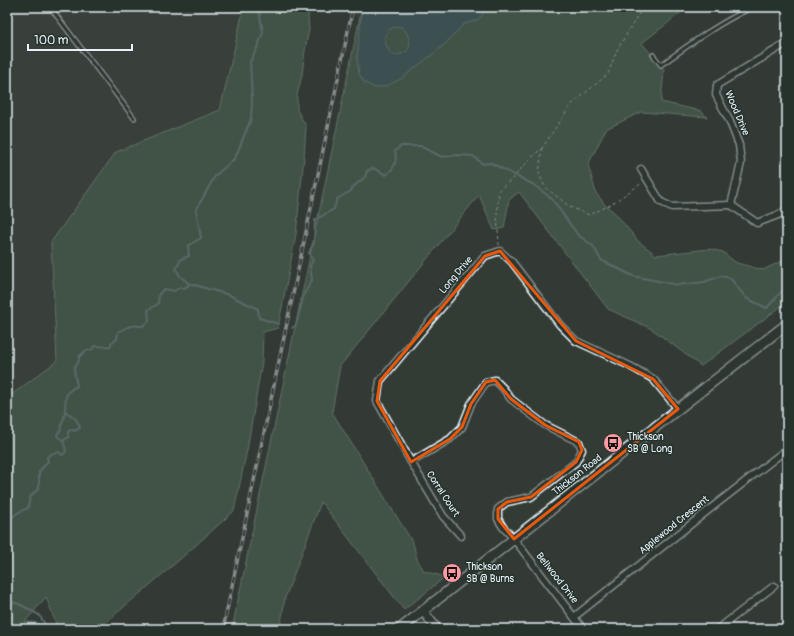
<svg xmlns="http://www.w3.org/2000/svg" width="794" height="636" font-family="Pangolin,sans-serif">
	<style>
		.built { fill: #43453f }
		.green { fill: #52725c; stroke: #9db2aa }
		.water { fill: #4c6c73; stroke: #8aa1a8; fill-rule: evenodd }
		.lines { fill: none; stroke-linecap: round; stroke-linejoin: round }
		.stream { stroke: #8aa1a8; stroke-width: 2 }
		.service-casing { stroke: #e8f1f8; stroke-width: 6 }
		.minor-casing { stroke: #e8f1f8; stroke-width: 9 }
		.tertiary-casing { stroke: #e8f1f8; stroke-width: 11 }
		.secondary-casing { stroke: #e8f1f8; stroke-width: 12 }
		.path { stroke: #e8f1f8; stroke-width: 1; stroke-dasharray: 3 3; stroke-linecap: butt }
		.service { stroke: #26332d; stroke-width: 3 }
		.minor { stroke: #26332d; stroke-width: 6 }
		.tertiary { stroke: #26332d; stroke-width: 8 }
		.secondary { stroke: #26332d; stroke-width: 9 }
		.rail-casing { stroke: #e8f1f8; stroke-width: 3.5 }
		.rail { stroke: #26332d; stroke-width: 2; stroke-dasharray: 6; stroke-linecap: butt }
		.marked { fill: none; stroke: #e8590c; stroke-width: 3; stroke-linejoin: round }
		.labels { text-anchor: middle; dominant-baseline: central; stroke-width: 3; stroke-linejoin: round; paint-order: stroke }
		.street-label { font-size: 10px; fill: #e8f1f8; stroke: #26332d }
		.poi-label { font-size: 10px; fill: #e8f1f8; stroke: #26332d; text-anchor: start }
	</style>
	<rect width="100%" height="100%" fill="#333b35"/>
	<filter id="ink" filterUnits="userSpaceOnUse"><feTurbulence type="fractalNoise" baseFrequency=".025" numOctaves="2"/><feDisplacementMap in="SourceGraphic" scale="8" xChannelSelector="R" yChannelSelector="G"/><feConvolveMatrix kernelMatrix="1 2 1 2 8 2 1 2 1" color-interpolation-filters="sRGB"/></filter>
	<g filter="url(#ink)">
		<g class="built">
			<path d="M7,7H244L220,110L116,152L51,241L57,361L7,398Z"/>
			<path d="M346,7H362L360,18L345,11Z"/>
		</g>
		<g class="green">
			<path d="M244,7H316L309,11L308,17L309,29L305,50L302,75L297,95V110L306,126L304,157L296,234L278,328L263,332L262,362L247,450L234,511L178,561L98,629H58L46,597L25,622C33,622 39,621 43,629H7V398L57,361L51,242L116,152L220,110Z"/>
			<path d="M362,7H688L642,43L664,70L661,102L701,111L707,117L641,112L606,129L588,165L596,193L606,206L614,212L639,242L656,255L709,249L723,252L731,259L737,263L763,270L784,260L787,257V302L701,366L652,329L608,309L519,192L509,200L504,228L494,230L479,195L340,366L332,412L413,543L417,559L424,571L445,577L404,610L321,502L285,598L280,629H232Z"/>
		</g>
		<path class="water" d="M362,7H488L478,20L464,24L444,45L401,79L386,86L375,88L364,82L359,74L357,59ZM396,26C403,27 406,30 408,36C413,49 406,54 394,55C387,50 385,44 385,36L389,30Z"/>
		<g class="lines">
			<g class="stream">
				<path d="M188,283L229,295L258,309L259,318L279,324"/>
				<path d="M292,328L296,325L304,294L312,280L310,266L313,260L309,253L314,242L315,220L334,209L337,199L351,191L353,187L365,177L367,171L373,168L386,175C395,168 397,162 395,151L401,146H420L442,157L458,155L473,156L483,164L491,163L534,185L552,199L577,234L593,246L601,260L633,276L678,285L704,282L721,276L730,278L746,298L767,308L787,285"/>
				<path d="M63,441L68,437V432L72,429L74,431L80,428C79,420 71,415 65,411"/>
				<path d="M7,520C13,517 14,515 19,512C21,510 25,510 28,508L30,497L39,488V472L48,461L47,457L51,454L59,452L62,455L64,454L66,451L63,440L58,437L57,434L61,430C60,425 63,422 64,417C68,403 60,394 77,386L74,370L75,366L79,361V357L85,351L93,349L94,346C101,346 104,347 111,346V343L117,339L118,332C122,330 127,327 131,326C138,324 142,330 149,321L148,310L158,304L159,294L164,289L174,291L181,287L182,289L188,286V283L180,276L176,269L181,259L189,256L188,246L201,238L196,210L215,176L235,158L251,119L252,102L250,62L258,46L263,32L259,11L257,7"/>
				<path d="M7,534L8,542H7"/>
				<path d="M7,605L11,602L19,604L39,615L48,629"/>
			</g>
			<g class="service-casing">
				<g id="service">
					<path d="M50,7L134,118"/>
					<path d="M653,55L661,65C690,44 720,22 753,7"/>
				</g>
			</g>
			<g class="minor-casing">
				<g id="minor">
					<path d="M641,169L661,202L672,207L731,205"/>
					<path d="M731,205L741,163L739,145L730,122L716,95L717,85L787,43"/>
					<path d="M731,205L757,223L778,215L787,210"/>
					<path d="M411,462L450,439L462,427L471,404L486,382L495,380L503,388L511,399L545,425L579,442L582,450L576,462L531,497L507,502L498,509V519L503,527L514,539L583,629"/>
					<path d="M461,536L443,516L411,462L377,401L380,381L485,256L500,251L512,262L560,325L576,341L630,366L653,379L678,409"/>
					<path d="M574,617L715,505L787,449"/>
					<path d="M718,629L774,586"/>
				</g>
			</g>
			<g class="tertiary-casing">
				<path id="tertiary" d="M423,611L437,629"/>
			</g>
			<g class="secondary-casing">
				<path id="secondary" d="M400,629L678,409L787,324"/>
			</g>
			<g class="path">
				<path d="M542,148L539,174L545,187L570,207L589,215L610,205L642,183"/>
				<path d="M499,245L497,215L499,190L512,179L529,160L542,148L571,105L608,74L617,50L643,7"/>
				<path d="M780,585L787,583"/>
			</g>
			<use href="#service" class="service"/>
			<use href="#minor" class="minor"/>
			<use href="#tertiary" class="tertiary"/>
			<use href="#secondary" class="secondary"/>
			<g class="rail-casing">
				<path id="rail" d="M223,629L353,7"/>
			</g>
			<use href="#rail" class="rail"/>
		</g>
	</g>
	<path d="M0 0H794V636H0ZM500,251L576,341L653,379L678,409L514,539L498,519V509L507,502L531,497L576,462L582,450L579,442L545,425L511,399L495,380L486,382L471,404L462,427L450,439L411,462L377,401L380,381L485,256Z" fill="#333b35" fill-opacity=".55" fill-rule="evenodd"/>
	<path class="marked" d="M500,251L576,341L653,379L678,409L514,539L498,519V509L507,502L531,497L576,462L582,450L579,442L545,425L511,399L495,380L486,382L471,404L462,427L450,439L411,462L377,401L380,381L485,256Z"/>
	<defs>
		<g id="bus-disc" transform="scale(1)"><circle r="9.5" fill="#ff9aa2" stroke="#26332d"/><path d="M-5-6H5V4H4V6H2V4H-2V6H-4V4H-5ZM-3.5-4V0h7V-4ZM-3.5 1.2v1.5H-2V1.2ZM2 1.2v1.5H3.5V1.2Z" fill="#111"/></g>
	</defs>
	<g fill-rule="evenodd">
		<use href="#bus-disc" x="613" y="443"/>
		<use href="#bus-disc" x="452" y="573"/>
	</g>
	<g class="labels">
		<g class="street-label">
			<text transform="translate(737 113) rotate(67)">Wood Drive</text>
			<text transform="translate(456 275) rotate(-50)">Long Drive</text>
			<text transform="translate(577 475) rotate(-38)">Thickson Road</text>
			<text transform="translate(443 494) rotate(57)">Corral Court</text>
			<text transform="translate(674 525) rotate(-39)">Applewood Crescent</text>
			<text transform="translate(557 578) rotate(52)">Bellwood Drive</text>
		</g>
		<g class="poi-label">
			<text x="627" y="437">Thickson<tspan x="627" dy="12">SB @ Long</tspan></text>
			<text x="466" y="567">Thickson<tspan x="466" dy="12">SB @ Burns</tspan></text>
		</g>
	</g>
	<rect width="794" height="636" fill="none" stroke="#26332d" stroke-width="24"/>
	<rect x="12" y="12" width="770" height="612" fill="none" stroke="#e8f1f8" stroke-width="1.5" filter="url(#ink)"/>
	<path d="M28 44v6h104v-6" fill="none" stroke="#e8f1f8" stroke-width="2"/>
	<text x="34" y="44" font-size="12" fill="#e8f1f8" stroke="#26332d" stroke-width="3" paint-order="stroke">100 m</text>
</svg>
